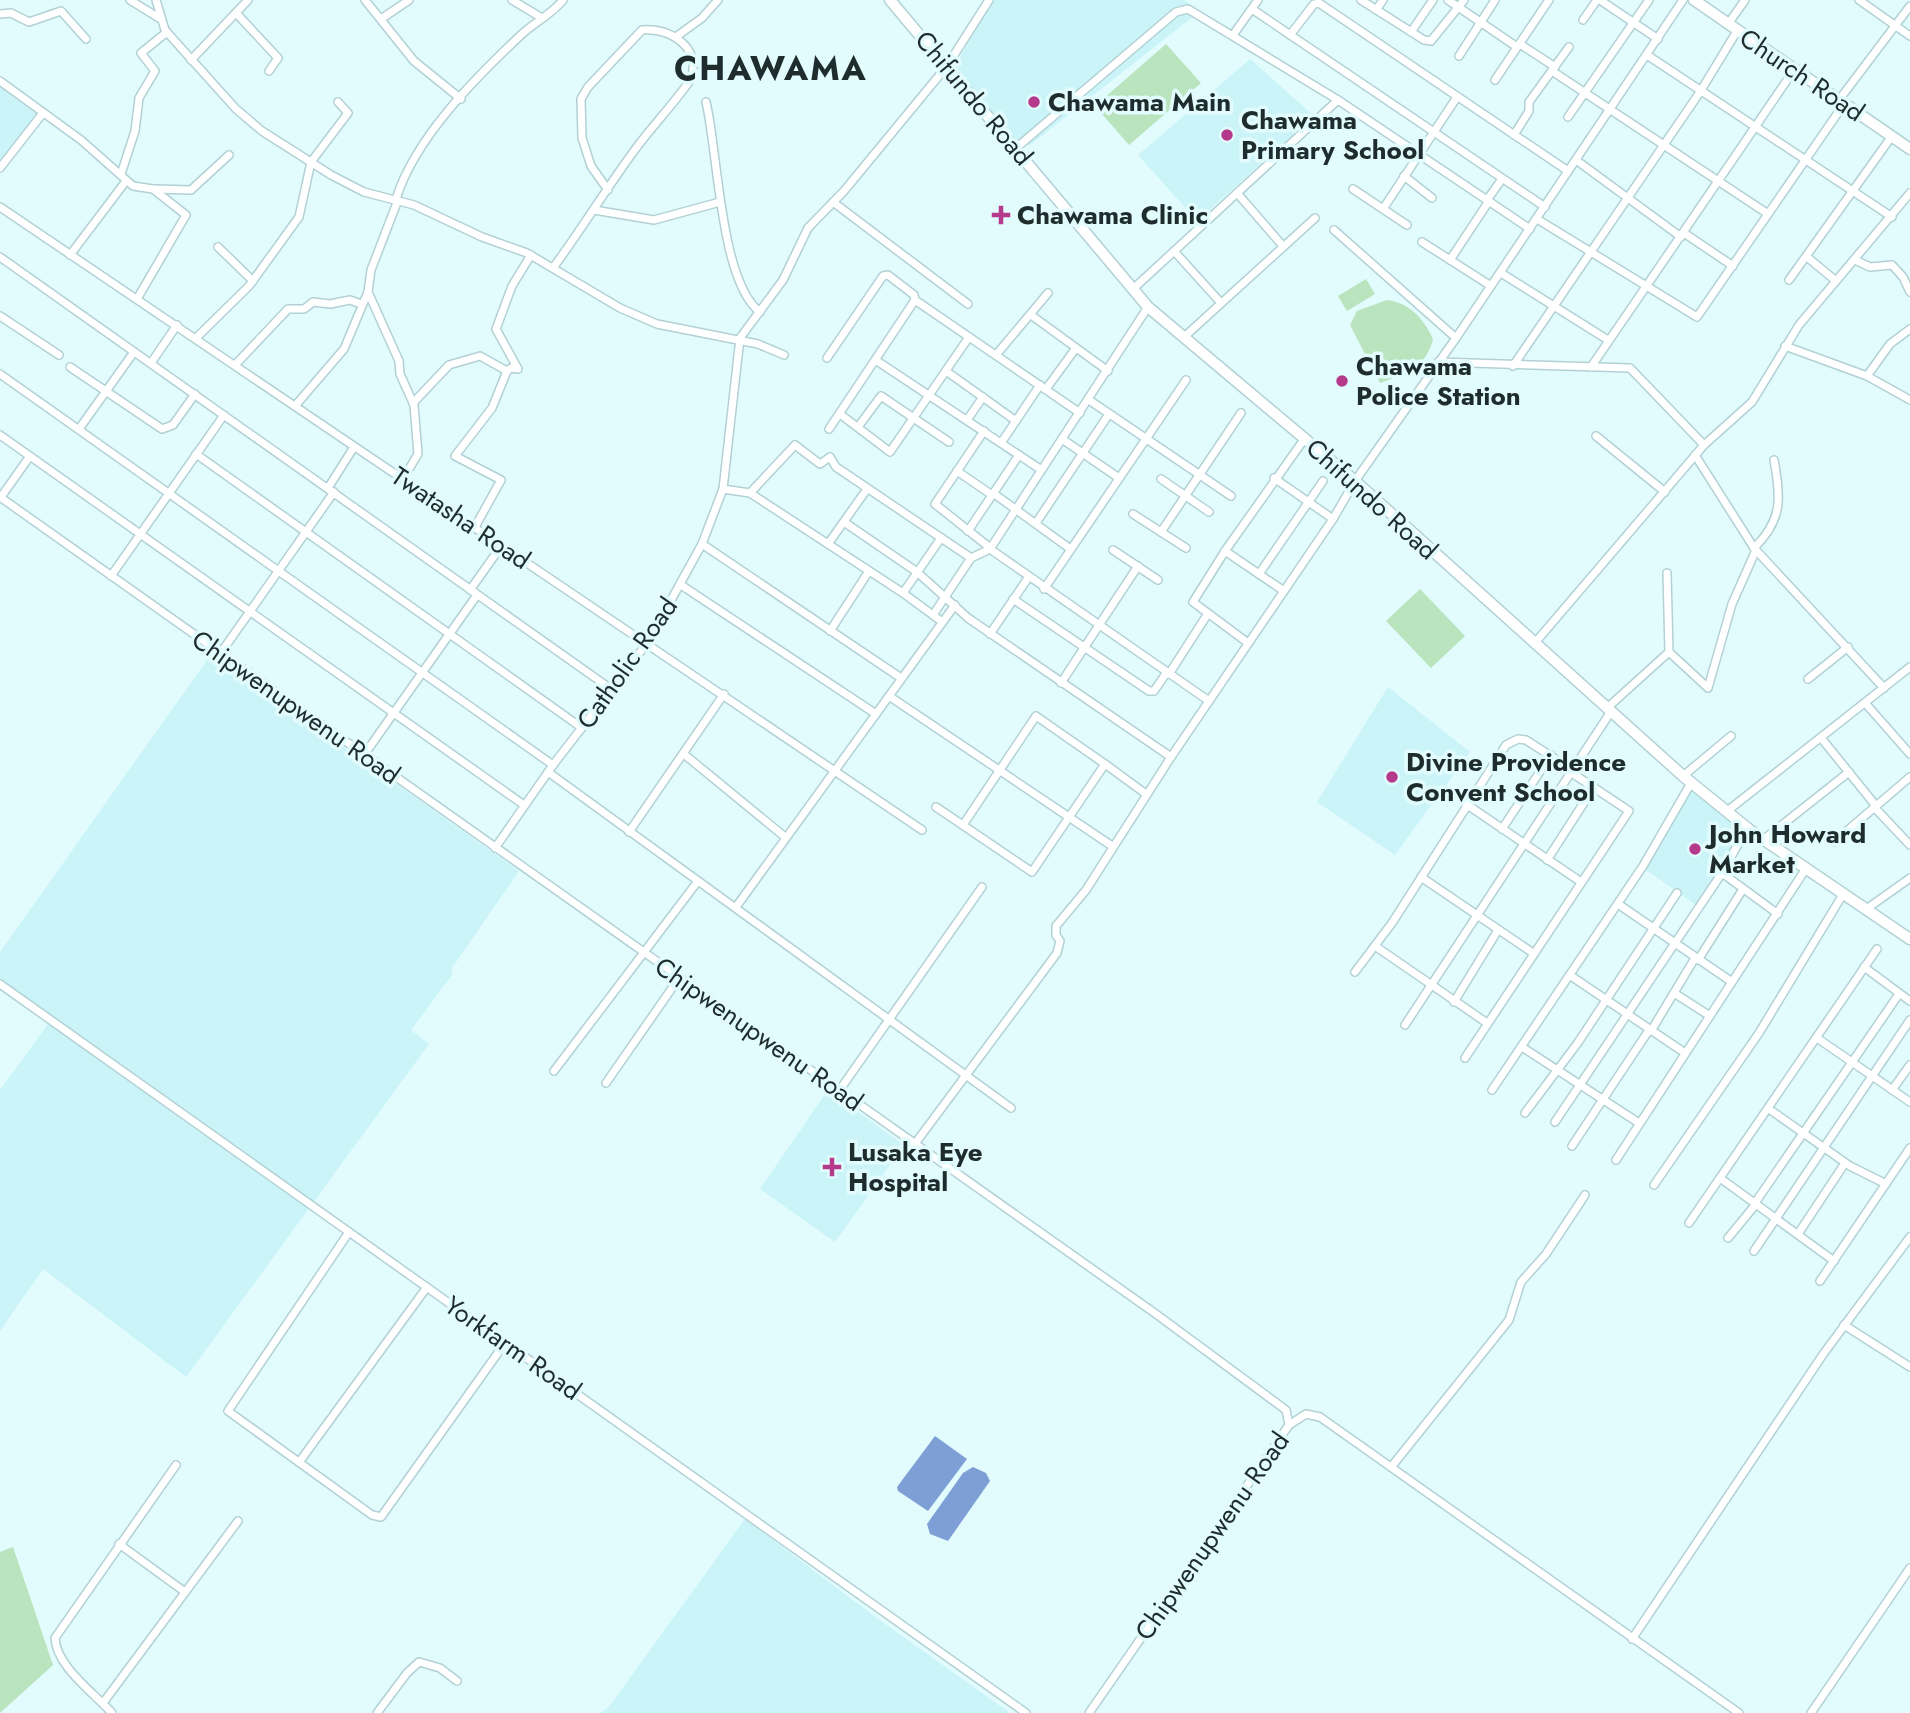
<svg xmlns="http://www.w3.org/2000/svg" width="1910" height="1713" font-family="Jost,sans-serif">
	<style>
		.built { fill: #cbf4f9 }
		.green { fill: #b9e4be }
		.water { fill: #7e9fd5 }
		.lines { fill: none; stroke-linecap: round; stroke-linejoin: round }
		.street-casing { stroke: #b2d1d4; stroke-width: 10 }
		.secondary-casing { stroke: #b2d1d4; stroke-width: 13 }
		.street { stroke: #fff; stroke-width: 7 }
		.secondary { stroke: #fff; stroke-width: 10 }
		.poi-dot { fill: #b53a8c; stroke: #e2fcfe; stroke-width: 2.5 }
		.labels { text-anchor: middle; dominant-baseline: central; stroke-width: 7; stroke-linejoin: round; paint-order: stroke }
		.street-label { font-size: 26px; fill: #1f2c2d; stroke: #e2fcfe }
		.poi-label { font-size: 26px; font-weight: bold; fill: #1f2c2d; stroke: #e2fcfe; text-anchor: start }
		.district-label { font-size: 33px; font-weight: bold; letter-spacing: 2px; fill: #1f2c2d; stroke: #e2fcfe }
	</style>
	<rect width="100%" height="100%" fill="#e2fcfe"/>
	<g class="built">
		<path d="M993,0H1184L1200,11L1029,146L1022,138L1017,142L954,67Z"/>
		<path d="M1250,59L1314,116L1197,221L1138,155Z"/>
		<path d="M0,87L36,114L0,162Z"/>
		<path d="M212,653L519,871L452,968V975L411,1030L429,1044L186,1377L43,1269L0,1331V1090L51,1020L0,984V952Z"/>
		<path d="M1388,687L1470,752L1395,855L1317,802Z"/>
		<path d="M1693,787L1749,830L1696,905L1643,868Z"/>
		<path d="M828,1090L904,1145L835,1242L760,1189Z"/>
		<path d="M745,1519L873,1615L1010,1713H600L608,1708Z"/>
	</g>
	<g class="green">
		<path d="M1166,44L1201,83L1129,145L1095,106Z"/>
		<path d="M1366,279L1375,294L1347,311L1338,296Z"/>
		<path d="M1387,300C1410,303 1424,319 1433,339C1425,369 1407,373 1380,383L1350,325L1357,311Z"/>
		<path d="M1420,589L1465,636L1431,668L1386,621Z"/>
		<path d="M13,1547L53,1665L0,1713V1552Z"/>
	</g>
	<g class="water">
		<path d="M935,1436L967,1459L928,1511L898,1491L897,1487Z"/>
		<path d="M973,1467L986,1473L990,1481L948,1541L930,1534L927,1524L963,1473Z"/>
	</g>
	<g class="lines">
		<g class="street-casing">
			<g id="street">
				<path d="M130,0L159,18"/>
				<path d="M156,0L165,30L236,109L262,131L331,175L364,192L414,205L482,237L527,253L620,308L657,324L758,344L784,355"/>
				<path d="M365,0L414,61L461,99"/>
				<path d="M512,0L542,18"/>
				<path d="M1361,0L1424,40L1431,41L1464,0"/>
				<path d="M1448,0L1517,47"/>
				<path d="M1600,0L1658,39"/>
				<path d="M1859,0L1910,36"/>
				<path d="M1252,9L1545,207"/>
				<path d="M1376,10L1383,0"/>
				<path d="M236,13L278,58L269,71"/>
				<path d="M0,14L11,13L29,22L61,11L86,39"/>
				<path d="M381,19L409,0"/>
				<path d="M1583,20L1597,0"/>
				<path d="M1728,24L1745,0"/>
				<path d="M1411,32L1433,0"/>
				<path d="M1233,35L1258,0"/>
				<path d="M1290,35L1314,4L1319,3L1568,171"/>
				<path d="M677,36L702,18L718,0"/>
				<path d="M1520,44L1555,67"/>
				<path d="M1647,55L1892,217"/>
				<path d="M1459,56L1495,0"/>
				<path d="M191,60L248,0"/>
				<path d="M1552,71L1768,214"/>
				<path d="M1495,80L1549,0"/>
				<path d="M0,81L81,140L133,186L153,189L186,215L137,299"/>
				<path d="M1839,100L1910,6"/>
				<path d="M706,102C718,151 720,282 760,312"/>
				<path d="M1568,117L1649,0"/>
				<path d="M1514,135L1529,111V102L1569,47"/>
				<path d="M1016,148L1176,12L1188,9L1338,100L1530,229"/>
				<path d="M1576,160L1681,237"/>
				<path d="M0,168L43,113"/>
				<path d="M121,174L135,131L139,98L155,71L141,53L167,32"/>
				<path d="M1404,176L1432,198"/>
				<path d="M154,189L191,190L229,155"/>
				<path d="M1353,189L1407,225"/>
				<path d="M1237,193L1282,245"/>
				<path d="M396,199C415,138 475,78 522,34C535,22 552,14 563,0"/>
				<path d="M1487,200L1502,179"/>
				<path d="M833,202L968,304"/>
				<path d="M0,207L922,830"/>
				<path d="M1383,209L1457,97"/>
				<path d="M594,210L654,220L720,202"/>
				<path d="M1537,219L1697,317L1844,104"/>
				<path d="M1334,230L1456,338"/>
				<path d="M1684,233L1733,266"/>
				<path d="M1422,242L1491,286"/>
				<path d="M218,247L253,281"/>
				<path d="M1174,251L1221,303"/>
				<path d="M70,255L126,181"/>
				<path d="M0,257L611,689"/>
				<path d="M1807,257L1836,281"/>
				<path d="M1450,260L1489,201"/>
				<path d="M1855,260L1870,267L1892,265L1903,277L1910,292"/>
				<path d="M553,268C581,230 606,189 634,151C652,126 674,104 691,79C702,47 669,27 642,30L588,87L581,99L582,138L591,166L608,190"/>
				<path d="M1501,273L1608,340"/>
				<path d="M1789,280L1892,136"/>
				<path d="M1133,289L1338,100"/>
				<path d="M368,292L399,361L400,374L414,405L418,454L403,479"/>
				<path d="M915,300L1080,413"/>
				<path d="M1148,307L990,549L1209,701"/>
				<path d="M1031,315L1108,371"/>
				<path d="M0,316L59,355"/>
				<path d="M196,338L249,286L299,217L311,162L348,113L338,102"/>
				<path d="M1183,338L1315,218"/>
				<path d="M1785,346L1867,376L1890,344L1910,329"/>
				<path d="M996,355L1048,293"/>
				<path d="M827,358L883,276L888,275L914,295L915,300L829,429"/>
				<path d="M877,361L1040,469"/>
				<path d="M1438,362L1630,368L1704,445"/>
				<path d="M151,363L177,325"/>
				<path d="M235,365L288,309H304L313,302L330,304L350,300L361,304"/>
				<path d="M1513,366L1700,92L1737,31"/>
				<path d="M70,367L162,429L173,425L195,394"/>
				<path d="M1591,367L1794,70"/>
				<path d="M946,371L1016,421"/>
				<path d="M0,374L553,765"/>
				<path d="M1867,376L1910,400"/>
				<path d="M1046,389L1076,348"/>
				<path d="M1089,400L1231,496"/>
				<path d="M413,403L449,365L480,356L507,371"/>
				<path d="M295,406L344,349L368,292L371,270L398,200"/>
				<path d="M840,414L890,452L969,337"/>
				<path d="M967,420L983,397"/>
				<path d="M858,427L881,396L949,442"/>
				<path d="M79,429L134,352"/>
				<path d="M984,431L935,504L989,547"/>
				<path d="M0,435L524,805"/>
				<path d="M1596,436L1665,492"/>
				<path d="M1062,439L1119,478"/>
				<path d="M1001,443L1040,385"/>
				<path d="M196,454L582,728"/>
				<path d="M1695,455L1754,548L1884,688"/>
				<path d="M957,471L992,495"/>
				<path d="M1274,478L1333,519"/>
				<path d="M1161,479L1209,512"/>
				<path d="M328,488L354,447"/>
				<path d="M723,489L750,493L903,593L941,621"/>
				<path d="M750,493L795,445L820,464L830,457L836,467L971,558"/>
				<path d="M993,493L1069,548"/>
				<path d="M0,497L1156,1314L1286,1410L1289,1425L1089,1713"/>
				<path d="M1,497L30,456"/>
				<path d="M1133,514L1186,548"/>
				<path d="M844,522L917,572L968,618L1171,757"/>
				<path d="M1036,523L1109,414"/>
				<path d="M475,527L501,480L455,456L492,408L507,371L511,368L518,369L496,329L512,286L531,255"/>
				<path d="M968,531L1019,455"/>
				<path d="M1161,532L1241,413"/>
				<path d="M702,544L901,678"/>
				<path d="M828,544L867,489"/>
				<path d="M1754,548C1783,520 1781,497 1774,460"/>
				<path d="M1113,550L1158,580"/>
				<path d="M1225,551L1193,602L1248,643"/>
				<path d="M1259,574L1323,481"/>
				<path d="M111,576L224,415"/>
				<path d="M681,585L876,714"/>
				<path d="M1044,589L1186,380"/>
				<path d="M470,590L502,545"/>
				<path d="M1284,591L1225,551L1305,438"/>
				<path d="M903,593L941,538"/>
				<path d="M1013,599L1149,691H1154L1167,672"/>
				<path d="M933,615L971,558L990,549"/>
				<path d="M830,631L869,571"/>
				<path d="M990,634L1028,578"/>
				<path d="M1534,644L1704,445L1752,402L1799,325L1910,193"/>
				<path d="M1669,652L1708,688L1732,604L1756,550"/>
				<path d="M220,654L334,492"/>
				<path d="M1169,674L1207,615"/>
				<path d="M1808,679L1848,647"/>
				<path d="M1061,683L1138,566"/>
				<path d="M889,696L1112,846"/>
				<path d="M1866,704L1910,754"/>
				<path d="M1606,709L1669,652L1667,573"/>
				<path d="M1822,739L1876,806"/>
				<path d="M364,755L477,595"/>
				<path d="M685,755L785,837"/>
				<path d="M1105,764L1146,794"/>
				<path d="M548,772L1011,1108"/>
				<path d="M1683,776L1731,736"/>
				<path d="M1466,804L1581,882"/>
				<path d="M936,807L1032,872L1105,764L1036,716L963,825"/>
				<path d="M1874,807L1910,845"/>
				<path d="M1726,812L1910,667"/>
				<path d="M1502,829L1551,755"/>
				<path d="M629,832L724,694"/>
				<path d="M1763,840L1849,772"/>
				<path d="M1834,842L1910,777"/>
				<path d="M495,848L553,765L648,642L702,544L723,489L740,338L783,280L808,228L844,191L947,66L989,0"/>
				<path d="M1547,860L1594,787"/>
				<path d="M1722,873L1778,914"/>
				<path d="M1421,877L1533,953"/>
				<path d="M1618,904L1732,982"/>
				<path d="M736,907L955,605"/>
				<path d="M1865,910L1910,878"/>
				<path d="M1375,946L1487,1023"/>
				<path d="M1698,960L1743,889"/>
				<path d="M1864,967L1910,1001"/>
				<path d="M1355,972L1392,923L1506,745L1518,739L1526,740L1574,771"/>
				<path d="M1571,976L1685,1053"/>
				<path d="M0,984L1026,1713"/>
				<path d="M1674,993L1710,1016"/>
				<path d="M1454,1002L1498,930"/>
				<path d="M1405,1025L1610,713"/>
				<path d="M1651,1031L1695,958"/>
				<path d="M1817,1038L1910,1102"/>
				<path d="M1522,1047L1639,1123"/>
				<path d="M1465,1058L1629,811L1572,773"/>
				<path d="M554,1071L698,881"/>
				<path d="M606,1083L679,978"/>
				<path d="M1492,1090L1643,866L1691,783"/>
				<path d="M1892,1090L1910,1065"/>
				<path d="M839,1091L982,887"/>
				<path d="M1769,1109L1850,1166L1886,1184"/>
				<path d="M1525,1113L1577,1044L1677,893"/>
				<path d="M1555,1122L1722,873L1747,828"/>
				<path d="M914,1145L1057,953L1060,941L1056,935V926L1086,890L1171,757L1333,519L1355,481L1456,338L1683,0"/>
				<path d="M1572,1146L1649,1030"/>
				<path d="M1616,1160L1805,870"/>
				<path d="M1720,1178L1834,1261"/>
				<path d="M1654,1185L1759,1033L1842,896"/>
				<path d="M1755,1203L1899,994"/>
				<path d="M1689,1223L1877,949"/>
				<path d="M349,1232L228,1411L372,1515L381,1517L505,1343"/>
				<path d="M1798,1234L1845,1163"/>
				<path d="M1728,1238L1756,1204"/>
				<path d="M1754,1251L1910,1020"/>
				<path d="M1820,1281L1910,1148"/>
				<path d="M1844,1325L1910,1367"/>
				<path d="M1289,1425L1306,1414L1320,1417L1739,1713"/>
				<path d="M300,1461L427,1287"/>
				<path d="M1392,1466L1509,1320L1521,1282L1546,1254L1585,1195"/>
				<path d="M119,1544L185,1592"/>
				<path d="M1632,1639L1824,1353L1910,1237"/>
				<path d="M103,1703L238,1521"/>
				<path d="M112,1713C94,1693 56,1666 55,1638L176,1465"/>
				<path d="M377,1713L407,1673L419,1662L440,1668L457,1681"/>
				<path d="M1811,1713L1910,1568"/>
			</g>
		</g>
		<g class="secondary-casing">
			<g id="secondary">
				<path d="M890,0L1148,307L1355,481L1683,776L1751,831L1910,939"/>
				<path d="M1694,0L1910,149"/>
			</g>
		</g>
		<use href="#street" class="street"/>
		<use href="#secondary" class="secondary"/>
	</g>
	<g class="poi-dot">
		<circle cx="1034" cy="102" r="7"/>
		<circle cx="1227" cy="135" r="7"/>
		<path d="M997.5 204.5h7v7h7v7h-7v7h-7v-7h-7v-7h7z"/>
		<circle cx="1342" cy="381" r="7"/>
		<circle cx="1392" cy="777" r="7"/>
		<circle cx="1695" cy="849" r="7"/>
		<path d="M828.5 1156.5h7v7h7v7h-7v7h-7v-7h-7v-7h7z"/>
	</g>
	<g class="labels">
		<g class="street-label">
			<text transform="translate(1802 75) rotate(34)">Church Road</text>
			<text transform="translate(974 98) rotate(50)">Chifundo Road</text>
			<text transform="translate(1372 499) rotate(42)">Chifundo Road</text>
			<text transform="translate(461 518) rotate(34)">Twatasha Road</text>
			<text transform="translate(627 663) rotate(-55)">Catholic Road</text>
			<text transform="translate(296 707) rotate(35)">Chipwenupwenu Road</text>
			<text transform="translate(759 1034) rotate(35)">Chipwenupwenu Road</text>
			<text transform="translate(513 1348) rotate(35)">Yorkfarm Road</text>
			<text transform="translate(1212 1536) rotate(-55)">Chipwenupwenu Road</text>
		</g>
		<g class="poi-label">
			<text x="1048" y="102">Chawama Main</text>
			<text x="1241" y="120">Chawama<tspan x="1241" dy="30">Primary School</tspan></text>
			<text x="1017" y="215">Chawama Clinic</text>
			<text x="1356" y="366">Chawama<tspan x="1356" dy="30">Police Station</tspan></text>
			<text x="1406" y="762">Divine Providence<tspan x="1406" dy="30">Convent School</tspan></text>
			<text x="1709" y="834">John Howard<tspan x="1709" dy="30">Market</tspan></text>
			<text x="848" y="1152">Lusaka Eye<tspan x="848" dy="30">Hospital</tspan></text>
		</g>
		<g class="district-label">
			<text x="771" y="68">CHAWAMA</text>
		</g>
	</g>
</svg>
